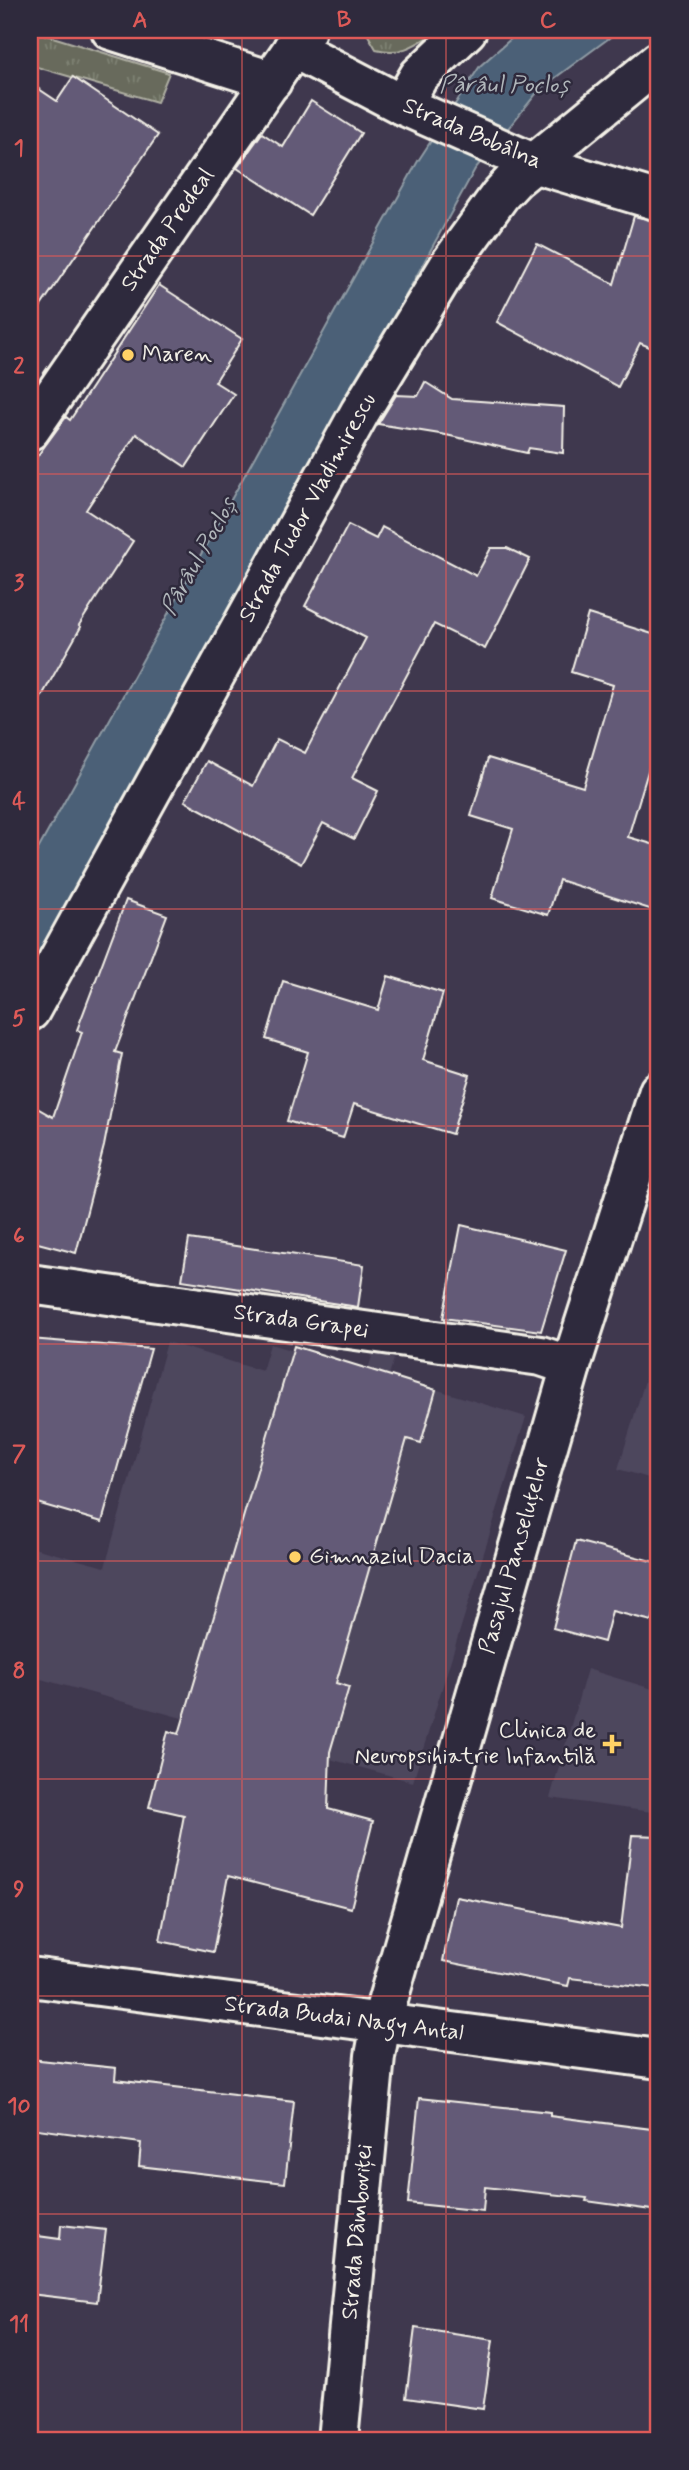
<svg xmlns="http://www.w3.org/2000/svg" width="689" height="2470" font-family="Mynerve,sans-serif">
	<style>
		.built { fill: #4d465d }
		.grass { fill: url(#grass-tufts); stroke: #aeaea2; stroke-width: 2 }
		.water { fill: #4c6177; stroke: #8f9ba4; stroke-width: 2 }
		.building { fill: #645a77; stroke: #f4f1e8; stroke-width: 2 }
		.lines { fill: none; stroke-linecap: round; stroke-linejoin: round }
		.street-casing { stroke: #f4f1e8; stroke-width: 44 }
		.secondary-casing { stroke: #f4f1e8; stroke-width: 44 }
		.street { stroke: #2f2a3d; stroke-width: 38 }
		.secondary { stroke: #2f2a3d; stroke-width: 38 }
		.grid { fill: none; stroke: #de5a58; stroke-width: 2; stroke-opacity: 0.55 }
		.poi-dot { fill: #ffd166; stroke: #2f2a3d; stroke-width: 2.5 }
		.labels { text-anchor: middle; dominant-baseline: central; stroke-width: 5; stroke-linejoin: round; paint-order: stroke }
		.street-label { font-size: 23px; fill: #f4f1e8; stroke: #2f2a3d }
		.poi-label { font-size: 23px; fill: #f4f1e8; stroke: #2f2a3d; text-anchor: start }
		.water-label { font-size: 24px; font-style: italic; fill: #b1b7bb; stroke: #2f2a3d }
		.neatline { fill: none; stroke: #de5a58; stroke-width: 2.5 }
		.grid-label { font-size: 23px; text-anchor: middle; font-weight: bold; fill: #de5a58 }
	</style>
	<defs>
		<pattern id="grass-tufts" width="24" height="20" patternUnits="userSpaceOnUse" patternTransform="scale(1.75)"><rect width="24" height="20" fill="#686b5c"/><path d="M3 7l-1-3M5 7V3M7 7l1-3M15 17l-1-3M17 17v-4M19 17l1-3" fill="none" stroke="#7e8173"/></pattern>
	</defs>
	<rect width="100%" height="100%" fill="#3f384e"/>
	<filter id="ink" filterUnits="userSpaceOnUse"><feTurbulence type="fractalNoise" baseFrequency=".0143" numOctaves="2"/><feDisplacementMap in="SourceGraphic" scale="14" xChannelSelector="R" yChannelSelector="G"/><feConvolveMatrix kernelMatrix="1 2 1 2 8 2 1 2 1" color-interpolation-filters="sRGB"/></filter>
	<g filter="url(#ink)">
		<g class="built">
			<path d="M657,1341L659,1342V1481L618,1469Z"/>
			<path d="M167,1342L262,1371L270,1344L341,1365L368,1369L373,1353L394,1359L389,1375L526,1417L413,1782L30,1676V1547L105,1567Z"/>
			<path d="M587,1669L659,1691V1813L550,1798Z"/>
		</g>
		<g class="grass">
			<path d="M30,30L169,73L157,102L30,65Z"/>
			<path d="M151,30H202L226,38L217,52Z"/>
			<path d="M365,30H433L436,32C415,45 401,56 376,49Z"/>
		</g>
		<path class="water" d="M521,30H620L540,89L475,169L30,982V864L418,161L480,66Z"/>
		<g class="building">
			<path d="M73,77L158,135L30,322V83L57,101Z"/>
			<path d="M311,101L361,133L310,215L237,168L262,133L283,147Z"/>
			<path d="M634,216L659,222V351L640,343L618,387L497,322L537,244L614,284Z"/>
			<path d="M159,285L242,339L215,382L234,394L186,467L136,434L86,510L133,541L79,625L81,627L30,717V466L66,417L70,420Z"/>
			<path d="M425,382L452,399L564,407L563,453L529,448L527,453L446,435L378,424L396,395L418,396Z"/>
			<path d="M348,525L376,539L382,527L476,576L491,548H507L530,559L485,649L434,624L352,778L378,791L354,839L323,823L301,864L185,801L207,761L253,786L277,739L305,753L366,638L305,606Z"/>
			<path d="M588,614L659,636V735L628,837L659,846V912L559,880L548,915L492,898L513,829L471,816L488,758L583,787L613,685L571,672Z"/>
			<path d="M126,900L167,915L115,1052L122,1054L104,1146L76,1253L30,1241V1104L53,1117L82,1032L77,1030Z"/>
			<path d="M388,976L443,993L423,1060L470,1075L452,1134L354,1104L343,1138L287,1121L308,1052L266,1039L283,981L378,1010Z"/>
			<path d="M461,1225L566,1250L541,1331L443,1318Z"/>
			<path d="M189,1239L364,1265L358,1307L182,1280Z"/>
			<path d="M30,1339L151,1349L102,1522L30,1501Z"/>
			<path d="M294,1346L436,1390L421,1443L407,1439L336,1683L349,1687L330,1752L328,1809L373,1821L351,1908L228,1876L213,1952L160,1941L184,1815L149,1807L168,1731L179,1734Z"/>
			<path d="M576,1541L659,1563V1596L652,1621L612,1611L604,1642L553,1628Z"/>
			<path d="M632,1835L659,1836V1948L655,1988L570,1978L568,1986L443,1961L456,1897L621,1928Z"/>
			<path d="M30,2059L116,2068L115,2080L294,2101L285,2183L139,2166L141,2143L30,2128Z"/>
			<path d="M419,2098L550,2112V2116L659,2130V2211L586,2201L587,2198L485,2187L483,2211L408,2203Z"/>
			<path d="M61,2225L106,2230L97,2302L30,2294V2235L60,2239Z"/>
			<path d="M415,2328L493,2340L483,2409L406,2398Z"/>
		</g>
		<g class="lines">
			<g class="street-casing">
				<g id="street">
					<path d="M111,30L272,81"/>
					<path d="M293,48L402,105L533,163L659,201"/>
					<path d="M402,105L419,76L467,30"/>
					<path d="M30,1011L360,412L450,264L500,195L515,179L659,61"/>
					<path d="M30,1284L541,1356L571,1366"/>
					<path d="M338,2440L375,2056L381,2024L571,1366L659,1091"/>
				</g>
			</g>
			<g class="secondary-casing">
				<g id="secondary">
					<path d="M30,430L306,30"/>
					<path d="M30,1977L659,2059"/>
				</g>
			</g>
			<use href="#street" class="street"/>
			<use href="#secondary" class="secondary"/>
		</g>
	</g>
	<path class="grid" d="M242,30V2440M446,30V2440M30,256H659M30,474H659M30,691H659M30,909H659M30,1126H659M30,1344H659M30,1561H659M30,1779H659M30,1996H659M30,2214H659"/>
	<g class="poi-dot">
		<circle cx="128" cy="355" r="7"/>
		<circle cx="295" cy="1557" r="7"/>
		<path d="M608.5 1733.5h7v7h7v7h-7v7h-7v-7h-7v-7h7z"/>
	</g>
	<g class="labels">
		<g class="street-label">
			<text transform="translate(472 134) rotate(23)">Strada Bobâlna</text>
			<text transform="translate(168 230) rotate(-55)">Strada Predeal</text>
			<text transform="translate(308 508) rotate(-61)">Strada Tudor Vladimirescu</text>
			<text transform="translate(301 1322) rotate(8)">Strada Grapei</text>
			<text transform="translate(515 1556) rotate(-74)">Pasajul Panseluțelor</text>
			<text transform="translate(344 2019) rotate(7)">Strada Budai Nagy Antal</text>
			<text transform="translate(358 2232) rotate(-85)">Strada Dâmboviței</text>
		</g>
		<g class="poi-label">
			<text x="142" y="355">Maren</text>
			<text x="309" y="1557">Gimnaziul Dacia</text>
			<text x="596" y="1731" text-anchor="end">Clinica de<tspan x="596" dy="26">Neuropsihiatrie Infantilă</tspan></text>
		</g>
		<g class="water-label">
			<text x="504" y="85">Pârâul Pocloș</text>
			<text transform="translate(199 557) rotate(-61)">Pârâul Pocloș</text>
		</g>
	</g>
	<rect width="689" height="2470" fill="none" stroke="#2f2a3d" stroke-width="77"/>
	<rect x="38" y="38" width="612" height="2394" class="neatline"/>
	<g class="grid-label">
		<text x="140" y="27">A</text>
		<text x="344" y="27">B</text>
		<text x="548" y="27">C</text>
		<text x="19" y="155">1</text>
		<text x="19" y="373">2</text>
		<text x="19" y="590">3</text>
		<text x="19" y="808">4</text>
		<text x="19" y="1025">5</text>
		<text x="19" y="1243">6</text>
		<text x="19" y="1461">7</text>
		<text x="19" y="1678">8</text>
		<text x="19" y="1896">9</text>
		<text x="19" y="2113">10</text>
		<text x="19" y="2331">11</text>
	</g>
</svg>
